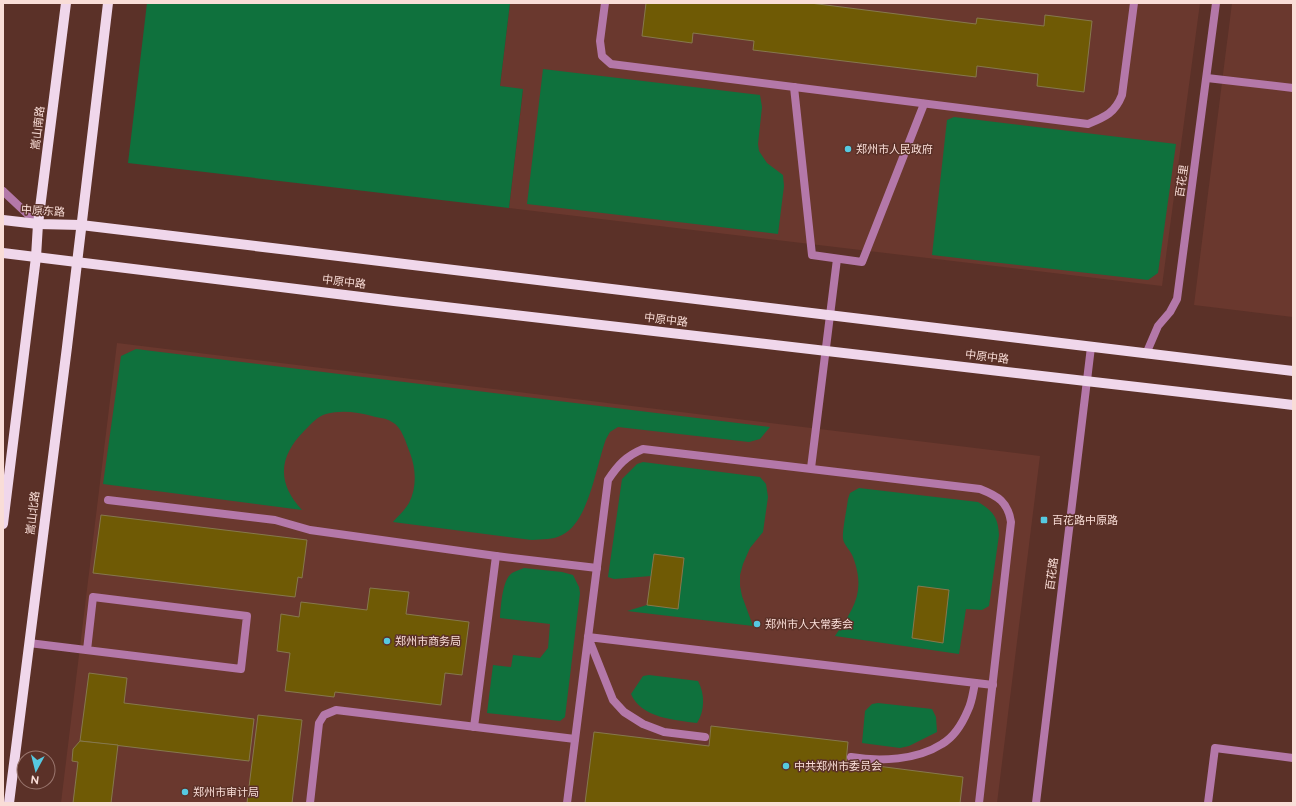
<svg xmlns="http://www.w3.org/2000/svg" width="1296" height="806" font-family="Raleway,'Noto Sans SC',sans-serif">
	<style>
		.built { fill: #6a382e }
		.green { fill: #0f713d }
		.building { fill: #6f5a05; stroke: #86784d }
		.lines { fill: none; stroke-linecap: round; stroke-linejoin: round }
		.service { stroke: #b478a9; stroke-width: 8 }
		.tertiary { stroke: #b478a9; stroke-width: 8 }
		.primary { stroke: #f0d7eb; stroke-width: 10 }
		.poi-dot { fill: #56c9e1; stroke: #5b3128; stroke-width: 1.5 }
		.labels { text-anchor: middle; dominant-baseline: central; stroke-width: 3; stroke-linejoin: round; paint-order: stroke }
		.street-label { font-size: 11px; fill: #f9ddd7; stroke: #5b3128 }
		.poi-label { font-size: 11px; fill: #f9ddd7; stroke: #5b3128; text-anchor: start }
	</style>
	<rect width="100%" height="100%" fill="#5b3128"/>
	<g class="built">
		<path d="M510,3H1200L1162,286L509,208L523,90L500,86Z"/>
		<path d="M1232,3H1293V317L1194,305Z"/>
		<path d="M117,343L1040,456L997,803H61Z"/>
	</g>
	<g class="green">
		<path d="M147,3H510L500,86L523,89L509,208L128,163Z"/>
		<path d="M543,69L760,95L762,107L758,144L759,151L767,163L783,175L784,186L778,234L527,204Z"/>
		<path d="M954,117L1176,144L1158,273L1148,280L932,255L947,120Z"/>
		<path d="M136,349L770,427L760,439L749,442L618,427L610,432L606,439C596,466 589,522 562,535C554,540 541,539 532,540L393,522C398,516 405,510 409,503C417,487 416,469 410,453C406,443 402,427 392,422C387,418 378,418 372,416C357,412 341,410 326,414C318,416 311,424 305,430C279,456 276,482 302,510L103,484L121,356Z"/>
		<path d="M643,462L760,477L766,484L768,497L763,532L750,548L743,564L740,575V586L742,596L753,626L627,611L647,605L678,609L684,558L654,554L651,576L614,579L608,577L622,479L637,464Z"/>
		<path d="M859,488L978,502C993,511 998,517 999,535L989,606L982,610L966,609L959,654L835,636C854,608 866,592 853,557C851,551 844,545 843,539C842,531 847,508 848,499L850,493Z"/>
		<path d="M524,568L562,572L573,575L579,587L580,593L565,717L560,721L487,713L493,665L511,667L513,655L540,658L548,648L550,624L500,618C501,606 502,580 512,573C515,571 520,570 524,568Z"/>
		<path d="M649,675L698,681C705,694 705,711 697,723C675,720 641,718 631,694L643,676Z"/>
		<path d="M878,703L932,709L936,717L937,732L909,746L900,748L862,743L865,711L872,704Z"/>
	</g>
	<g class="building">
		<path d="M646,3H810L976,24L977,18L1044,26L1045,15L1092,21L1084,92L1037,86L1038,74L977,66L976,77L753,50L754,41L693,33L692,43L642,36Z"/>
		<path d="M101,515L307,540L302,578L298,577L295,597L93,573Z"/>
		<path d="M654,554L684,558L678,609L647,605Z"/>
		<path d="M918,586L949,590L943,643L912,638Z"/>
		<path d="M370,588L409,592L406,614L469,622L462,675L445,673L441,705L335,692L334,697L285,691L290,653L277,651L281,614L299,617L301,602L367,610Z"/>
		<path d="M89,673L127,678L124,703L254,719L249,761L80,741Z"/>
		<path d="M258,715L302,720L292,803H247Z"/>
		<path d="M711,726L848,742L846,762L963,777L960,803H585L594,732L709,746Z"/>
		<path d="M80,741L118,745L111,803H73L78,762L72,761L73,749Z"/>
	</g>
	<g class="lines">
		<g class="service">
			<path d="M605,3L600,41L602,56L611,64L1088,124C1105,117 1115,113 1122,95L1134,3"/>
			<path d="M1207,78L1293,88"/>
			<path d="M794,87L812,255L862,262L924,104"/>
			<path d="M1146,354L1158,326L1170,312L1177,299L1216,3"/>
			<path d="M811,468L837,259"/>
			<path d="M108,500L275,520L310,530L496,556L597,568"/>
			<path d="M29,643L241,669L247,616L93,597L87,650"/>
			<path d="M474,727L496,556"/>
			<path d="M705,737L664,732L643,724L624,712L613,700L588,637L993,685"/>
			<path d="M851,757C880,762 917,760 942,744C954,737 963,722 968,710C972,702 973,692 975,683"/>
			<path d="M310,803L319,723L324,715L336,710L575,739"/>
			<path d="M567,803L608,480C618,465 626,456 643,449L980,489C998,496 1008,502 1011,522L979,803"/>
			<path d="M1208,803L1215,748L1293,758"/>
		</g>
		<g class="tertiary">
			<path d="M3,191L38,224"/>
			<path d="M1036,803L1091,347"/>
		</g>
		<g class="primary">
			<path d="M3,220L38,224L81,225L1293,371"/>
			<path d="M3,253L394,301L1293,405"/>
			<path d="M3,524L36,257L38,224L66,3"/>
			<path d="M9,803L67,347L108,3"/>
		</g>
	</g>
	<g class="poi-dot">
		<circle cx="848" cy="149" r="4"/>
		<rect x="1040" y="516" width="8" height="8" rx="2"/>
		<circle cx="757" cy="624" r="4"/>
		<circle cx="387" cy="641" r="4"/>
		<circle cx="786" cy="766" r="4"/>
		<circle cx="185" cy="792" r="4"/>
	</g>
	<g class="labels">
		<g class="street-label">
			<text transform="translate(38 128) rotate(-83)">嵩山南路</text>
			<text transform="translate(1182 181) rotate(-82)">百花里</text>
			<text transform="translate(43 211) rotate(4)">中原东路</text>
			<text transform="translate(344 282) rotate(7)">中原中路</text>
			<text transform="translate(666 320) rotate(7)">中原中路</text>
			<text transform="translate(987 357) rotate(7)">中原中路</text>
			<text transform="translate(33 513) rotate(-83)">嵩山北路</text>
			<text transform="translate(1052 574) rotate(-83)">百花路</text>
		</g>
		<g class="poi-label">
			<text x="856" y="149">郑州市人民政府</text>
			<text x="1052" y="520">百花路中原路</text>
			<text x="765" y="624">郑州市人大常委会</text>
			<text x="395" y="641">郑州市商务局</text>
			<text x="794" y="766">中共郑州市委员会</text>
			<text x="193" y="792">郑州市审计局</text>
		</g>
	</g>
	<rect width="1296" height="806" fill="none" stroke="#f9ddd7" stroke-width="8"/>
	<g transform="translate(36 770) rotate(187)"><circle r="19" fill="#5b3128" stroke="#9a766e"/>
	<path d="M0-3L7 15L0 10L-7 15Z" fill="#56c9e1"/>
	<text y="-6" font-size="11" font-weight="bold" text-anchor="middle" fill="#f9ddd7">N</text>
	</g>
</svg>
